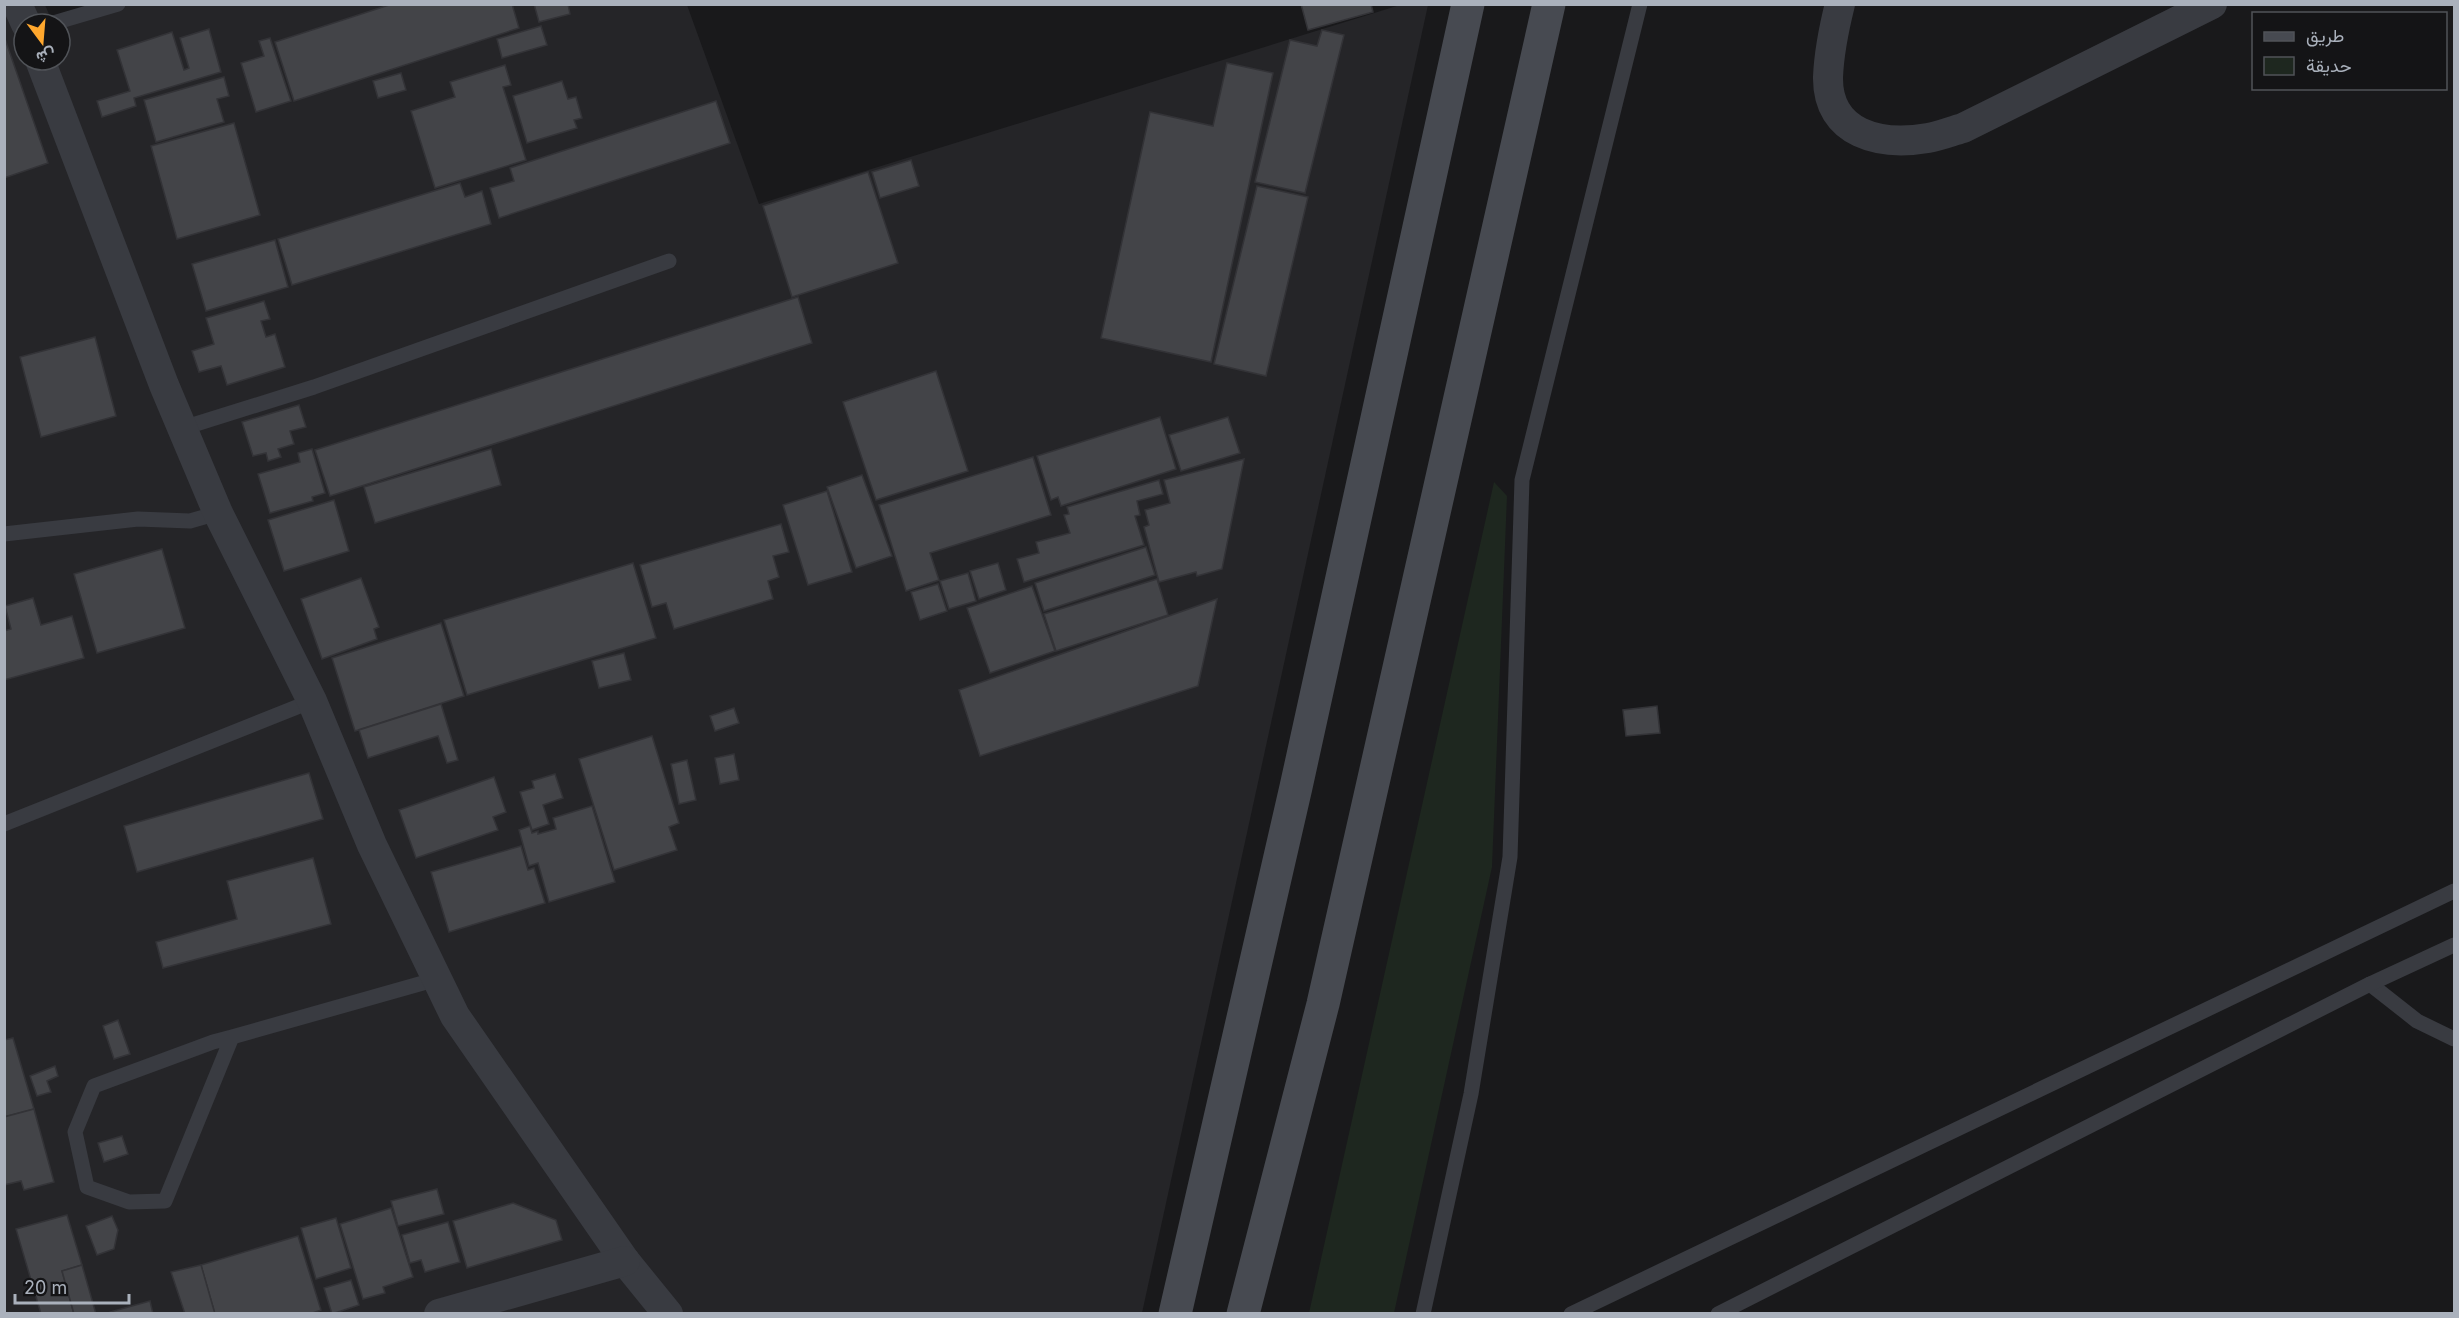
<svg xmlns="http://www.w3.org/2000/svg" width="2459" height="1318" font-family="Inter,Vazirmatn,sans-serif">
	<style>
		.built { fill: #252528; fill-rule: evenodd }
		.green { fill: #1e271f }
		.building { fill: #434448; stroke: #333337; stroke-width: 1.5 }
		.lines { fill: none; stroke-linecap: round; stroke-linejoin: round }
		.lane { stroke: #393b41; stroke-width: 15 }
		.street { stroke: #393b41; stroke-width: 30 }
		.secondary { stroke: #474a51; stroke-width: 33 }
	</style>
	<rect width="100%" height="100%" fill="#19191b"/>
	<path class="built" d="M124,4L687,5L759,204L1400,5H1428L1142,1313L5,1314V5H45L53,23ZM24,24H60V60H24Z"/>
	<path class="green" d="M1494,482L1507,496L1492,867L1394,1313H1309Z"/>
	<g class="building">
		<path d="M392,4H512L519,28L294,101L275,42Z"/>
		<path d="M534,4H568L570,14L539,22Z"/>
		<path d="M1301,4H1371L1373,12L1308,30Z"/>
		<path d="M541,26L547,45L502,58L497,39Z"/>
		<path d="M209,29L221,72L134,98L136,106L102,117L97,101L130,91L117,50L172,32L184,70L189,68L180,38Z"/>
		<path d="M1322,30L1344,35L1305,193L1255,182L1290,40L1317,46Z"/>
		<path d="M4,36L48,163L4,178Z"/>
		<path d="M270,38L291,101L256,112L241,63L264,56L259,41Z"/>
		<path d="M1227,63L1273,73L1211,362L1101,338L1150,112L1213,126Z"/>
		<path d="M505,65L511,85L503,87L526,160L435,188L411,111L455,97L450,82Z"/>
		<path d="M401,73L406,90L378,98L373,81Z"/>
		<path d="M224,77L229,96L217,99L224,122L156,142L144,100Z"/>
		<path d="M562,81L568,99L576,97L582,118L574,120L577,128L527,143L513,96Z"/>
		<path d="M716,101L730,143L499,218L490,188L514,181L510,168Z"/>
		<path d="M234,123L260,215L177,239L151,146Z"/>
		<path d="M911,160L919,186L880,198L872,172Z"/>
		<path d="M868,172L898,263L792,297L763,206Z"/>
		<path d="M460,183L465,197L482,191L491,224L292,285L278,239Z"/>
		<path d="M1257,186L1308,197L1266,376L1214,364Z"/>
		<path d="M275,240L288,287L206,311L192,264Z"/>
		<path d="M798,297L812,343L330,496L315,450Z"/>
		<path d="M264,301L270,319L261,321L266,337L275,334L285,367L227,385L221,366L199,372L192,351L214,344L206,318Z"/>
		<path d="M95,337L116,416L41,437L20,357Z"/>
		<path d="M936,371L968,471L876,500L843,402Z"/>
		<path d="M299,405L306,427L290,431L294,444L278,449L281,457L268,461L266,453L253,456L242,422Z"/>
		<path d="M1160,417L1176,469L1061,506L1058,497L1051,500L1037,456Z"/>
		<path d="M1228,417L1240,453L1181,471L1169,435Z"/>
		<path d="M312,449L325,493L312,497L313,501L270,513L258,474L300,462L298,453Z"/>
		<path d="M491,449L501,485L375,523L364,487Z"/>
		<path d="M1033,457L1051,515L930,553L939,580L906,591L879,505Z"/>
		<path d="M1244,459L1222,569L1197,576L1196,572L1159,582L1144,527L1149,525L1145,510L1170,503L1164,480Z"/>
		<path d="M862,475L892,556L856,568L827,487Z"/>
		<path d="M1159,480L1163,494L1137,501L1140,515L1135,516L1144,545L1024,582L1017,559L1039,553L1036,542L1070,533L1064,515L1069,514L1067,507Z"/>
		<path d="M827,491L852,572L808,585L783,505Z"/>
		<path d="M334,500L349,551L284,571L268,520Z"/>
		<path d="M781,524L789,552L773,556L779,577L768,581L773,599L674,629L666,603L652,607L640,565Z"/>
		<path d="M1146,547L1155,575L1044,611L1035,583Z"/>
		<path d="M162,549L185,628L97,653L74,574Z"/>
		<path d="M633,563L656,638L467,695L444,620Z"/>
		<path d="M998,563L1006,590L979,599L970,571Z"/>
		<path d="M968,573L976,601L949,609L940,581Z"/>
		<path d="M361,578L379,627L374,629L377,639L322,659L301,599Z"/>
		<path d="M1157,579L1168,615L1056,651L1044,614Z"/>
		<path d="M938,584L947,611L920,620L911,592Z"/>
		<path d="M1032,586L1055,651L990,673L967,608Z"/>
		<path d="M33,598L41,625L72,616L84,658L4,680V631L11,629L5,606Z"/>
		<path d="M1217,599L1198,686L980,756L959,690Z"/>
		<path d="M441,623L464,696L355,731L332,658Z"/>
		<path d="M624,653L631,680L599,688L592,661Z"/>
		<path d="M441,704L458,760L447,763L438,736L368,758L359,730Z"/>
		<path d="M1657,706L1660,733L1626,736L1623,710Z"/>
		<path d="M734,708L739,723L715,731L710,716Z"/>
		<path d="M652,736L679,823L669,827L677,850L614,870L579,759Z"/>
		<path d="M734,754L739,780L720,784L715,758Z"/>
		<path d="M687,760L696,800L679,804L671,764Z"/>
		<path d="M309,773L323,819L137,872L124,826Z"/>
		<path d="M555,774L563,798L543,805L549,824L532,830L520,792L534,788L532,781Z"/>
		<path d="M494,777L506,812L493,817L498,830L416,858L399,810Z"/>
		<path d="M592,806L615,882L549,902L538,863L529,866L519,830L530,826L532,833L538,831V834L556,829L553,818Z"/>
		<path d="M521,846L528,870L534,868L545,903L449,932L431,872Z"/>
		<path d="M313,858L331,924L163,968L156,942L237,919L227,881Z"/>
		<path d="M118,1020L130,1054L114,1059L103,1026Z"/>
		<path d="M13,1038L34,1109L4,1117V1040Z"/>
		<path d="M55,1066L58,1076L47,1081L51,1092L37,1096L30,1076Z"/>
		<path d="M34,1109L54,1182L24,1190L21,1181L4,1185V1117Z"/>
		<path d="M122,1136L128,1154L104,1162L98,1143Z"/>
		<path d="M437,1189L444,1214L398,1226L391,1201Z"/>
		<path d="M513,1203L556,1220L562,1240L467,1268L453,1221Z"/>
		<path d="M391,1208L413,1277L383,1287L385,1293L363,1299L340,1224Z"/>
		<path d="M67,1215L82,1265L62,1271L74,1314H41L16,1229Z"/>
		<path d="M112,1216L118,1230L114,1249L97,1255L86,1226Z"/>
		<path d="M336,1218L351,1268L316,1279L301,1228Z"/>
		<path d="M448,1222L460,1262L425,1272L421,1260L410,1263L402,1235Z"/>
		<path d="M298,1236L321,1310L310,1314H215L201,1265Z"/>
		<path d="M82,1265L96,1314H74L62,1271Z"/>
		<path d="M201,1265L215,1314H185L171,1272Z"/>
		<path d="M351,1280L359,1305L332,1314L324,1288Z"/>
		<path d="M150,1301L153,1314H110V1312Z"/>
	</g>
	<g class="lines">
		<g class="lane">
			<path d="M50,24L118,4"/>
			<path d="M183,428L314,387L669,261"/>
			<path d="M4,534L138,519L190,521L218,513"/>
			<path d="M4,824L312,701"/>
			<path d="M2370,984L2417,1021L2454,1039"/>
			<path d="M232,1037L165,1201L129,1202L87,1187L75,1132L94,1086L213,1042L232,1037L437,979"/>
			<path d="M1423,1314L1471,1094L1510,857L1522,480L1640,4"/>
			<path d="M1571,1314L2454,891"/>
			<path d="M1718,1314L2370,984L2454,945"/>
		</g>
		<g class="street">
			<path d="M17,4L26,24"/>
			<path d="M1840,4C1834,28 1829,53 1828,77C1827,135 1881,146 1928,138C1940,136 1952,131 1963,128L2212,4"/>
			<path d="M40,60L164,385L218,513L312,701L372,845L455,1016L625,1261L668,1314"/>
			<path d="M439,1314L625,1261"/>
		</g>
		<g class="secondary">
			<path d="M1175,1314L1296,787L1468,4"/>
			<path d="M1243,1314L1323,1004L1549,4"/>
		</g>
	</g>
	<rect width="2459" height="1318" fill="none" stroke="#aab1bc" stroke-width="12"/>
	<rect x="2252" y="12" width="195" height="78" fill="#141416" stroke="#505358" stroke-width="1.5"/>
	<rect x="2264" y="32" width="30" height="9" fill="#474a51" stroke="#505358" stroke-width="1.5"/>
	<text x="2306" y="42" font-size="18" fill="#aab1bc">طريق</text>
	<rect x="2264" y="57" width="30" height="18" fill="#1e271f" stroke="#505358" stroke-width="1.5"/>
	<text x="2306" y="72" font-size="18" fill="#aab1bc">حديقة</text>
	<g transform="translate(42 42) rotate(164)"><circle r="28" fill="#141416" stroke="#505358" stroke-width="1.5"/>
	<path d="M0-4.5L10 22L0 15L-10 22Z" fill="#ffa72d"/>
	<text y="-9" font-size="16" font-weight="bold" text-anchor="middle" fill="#aab1bc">ش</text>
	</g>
	<path d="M15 1294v9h114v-9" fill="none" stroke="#aab1bc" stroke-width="3"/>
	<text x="24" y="1294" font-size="18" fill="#aab1bc" stroke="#141416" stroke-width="4.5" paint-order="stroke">20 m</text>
</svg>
